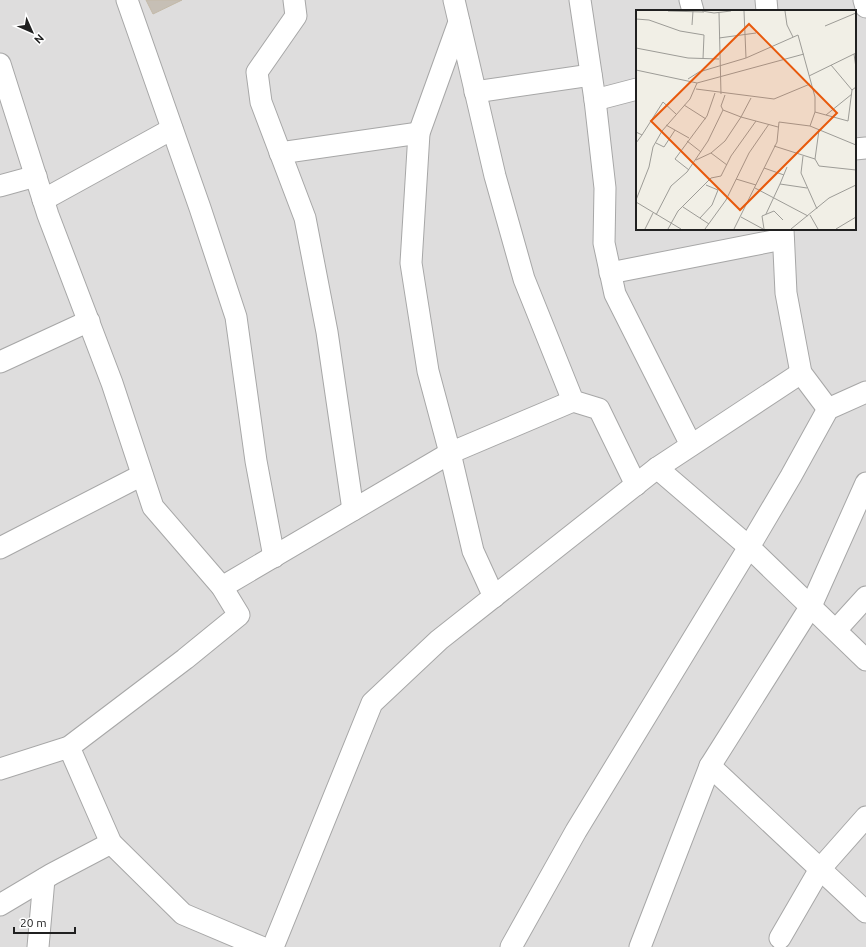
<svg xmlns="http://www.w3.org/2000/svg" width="866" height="947" font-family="Ubuntu,sans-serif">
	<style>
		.residential { fill: #dedddd; fill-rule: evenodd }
		.building { fill: #c6bfb5; stroke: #c3b9a8 }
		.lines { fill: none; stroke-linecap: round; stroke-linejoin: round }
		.street-casing { stroke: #a7a7a7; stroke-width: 23 }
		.street { stroke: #fff; stroke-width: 21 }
		.inset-road { fill: none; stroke: #9d9c97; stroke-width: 1 }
		.view { fill: #e8590c; fill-opacity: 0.15; stroke: #e8590c; stroke-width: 2 }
		.inset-edge { fill: none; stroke: #202020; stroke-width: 2 }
	</style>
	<rect width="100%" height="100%" fill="#f1efe6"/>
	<path class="residential" d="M0,0H866V947H0ZM637,11H855V229H637Z"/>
	<path class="building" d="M146,0H182L153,14Z"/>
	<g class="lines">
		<g class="street-casing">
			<g id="street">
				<path d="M127,0L200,208L236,317L256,461L274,557"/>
				<path d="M294,0L296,16L257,72L261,102L305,218L327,332L353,510"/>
				<path d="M454,0L495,176L524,279L573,401L599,409L636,485"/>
				<path d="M580,0L595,100L605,188L604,243L615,294L691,445"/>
				<path d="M690,0L693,11"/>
				<path d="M766,0L767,11"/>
				<path d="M864,0L866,7"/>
				<path d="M459,22L419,133L411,263L428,371L450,453L573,401"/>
				<path d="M0,64L48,215L112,383L153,507L222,587L239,615L185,659L69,747L0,769"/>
				<path d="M475,92L591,75"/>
				<path d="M595,100L637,89"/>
				<path d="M855,149L866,148"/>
				<path d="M280,153L419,133"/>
				<path d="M0,186L36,176"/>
				<path d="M43,200L172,129"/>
				<path d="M783,229L786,293L801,373L828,409"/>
				<path d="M610,273L783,239"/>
				<path d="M0,362L89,321"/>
				<path d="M657,468L749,547L866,660"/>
				<path d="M0,548L142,475"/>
				<path d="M222,587L450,453L473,551L494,597"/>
				<path d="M836,630L866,597"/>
				<path d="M69,747L111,843L183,914L261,947"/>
				<path d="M710,766L866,912"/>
				<path d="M0,905L52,874L111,843"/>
				<path d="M780,938L820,869L866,817"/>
				<path d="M38,947L44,879"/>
				<path d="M273,947L372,703L439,640L657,468L801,373"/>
				<path d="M511,947L576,831L749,547L791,476L828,409L866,392"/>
				<path d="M640,947L710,766L811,606L866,483"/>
			</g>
		</g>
		<use href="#street" class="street"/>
	</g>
	<g transform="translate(636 10)">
		<rect width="220" height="220" fill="#f1efe6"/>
		<path class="inset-road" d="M32,1L68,2M66,1L78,3L95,1M108,1L110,48M149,1L151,15L157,27M83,3L85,84M0,9L13,10L44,21L68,25L67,49M56,15L57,1M189,16L220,3M83,28L120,23M0,38L52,48L83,49M218,44L220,58M195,55L216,80L220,77M0,60L61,73L168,44M173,66L220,43M52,69L63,62L110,48L162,25L179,87V102L174,116M60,79L138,89L174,74M115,88L105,107L142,117M48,95L70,109M179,102L212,111L216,80M190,105L216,84M30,115L53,128M0,122L6,125L0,133M6,125L27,92L40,104M51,131L65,142M20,133L28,137L39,120M138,136L179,149L183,120M75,143L91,155M167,146L165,163L181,199M179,149L183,156L220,160M60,150L75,143L89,131L105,107L87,100M151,157L144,174L171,178M128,158L148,165M53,160L39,149L71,106L79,83M100,169L120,175M119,178L172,206M0,190L13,157L17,137L26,121L54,89L61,73M0,192L45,219M47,197L73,214M130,204L144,174M20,205L35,176L51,162L72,131L87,100L85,96L89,85M174,205L182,219M105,207L127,219M64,208L76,195L82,180L70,175M9,219L17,203M32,219L42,201L75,168L85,166L95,146L120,111M69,219L90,190L113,143L133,114M98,219L141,132L143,112L174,116L220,135M128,219L126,206L138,201L147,210M155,219L193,188L220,175M200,219L220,207"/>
		<path class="view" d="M113,14L201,103L104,200L15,111Z"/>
		<rect width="220" height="220" class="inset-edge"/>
	</g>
	<g transform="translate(32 32) rotate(135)" stroke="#ffffff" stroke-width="3" paint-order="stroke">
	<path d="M0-3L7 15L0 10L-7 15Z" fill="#202020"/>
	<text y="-6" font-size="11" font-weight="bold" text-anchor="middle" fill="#202020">N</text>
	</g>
	<path d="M14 927v6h61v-6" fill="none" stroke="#202020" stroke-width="2"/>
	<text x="20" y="927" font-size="12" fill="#202020" stroke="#ffffff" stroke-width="3" paint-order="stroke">20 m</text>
</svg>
